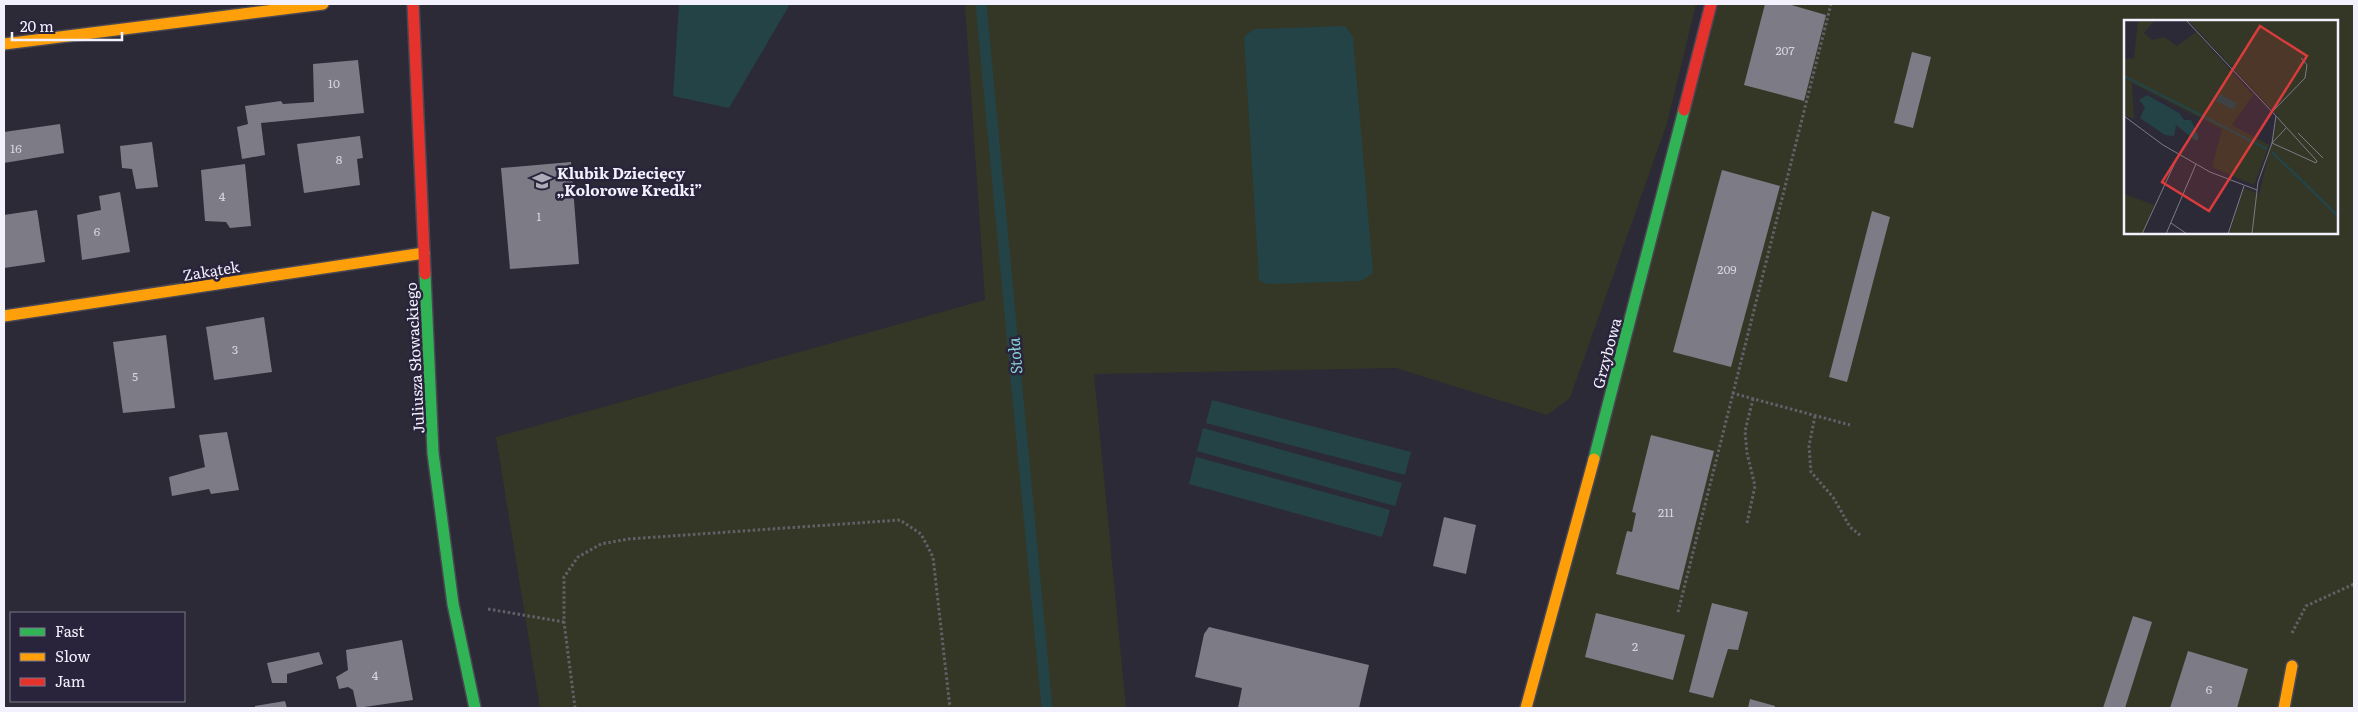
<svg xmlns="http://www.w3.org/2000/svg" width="2358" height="712" font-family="Literata,serif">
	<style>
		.green { fill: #343725; fill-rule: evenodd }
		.water { fill: #244346 }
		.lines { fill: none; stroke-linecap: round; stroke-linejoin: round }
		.stream { stroke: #244346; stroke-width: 11 }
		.building { fill: #7d7b86 }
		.fast-casing { stroke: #494752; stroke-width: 14 }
		.slow-casing { stroke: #494752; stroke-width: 14 }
		.jam-casing { stroke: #494752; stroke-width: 14 }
		.path { stroke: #62616a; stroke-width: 3; stroke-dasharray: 2.5 2.5; stroke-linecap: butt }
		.fast { stroke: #30b455; stroke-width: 11 }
		.slow { stroke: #ff9f0a; stroke-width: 11 }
		.jam { stroke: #e5322d; stroke-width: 11 }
		.labels { text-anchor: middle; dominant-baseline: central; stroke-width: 5; stroke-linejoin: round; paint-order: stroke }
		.number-label { font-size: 12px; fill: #d6d4e0 }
		.poi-label { font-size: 15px; font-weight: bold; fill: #f3f1fe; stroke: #29243c; text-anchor: start }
		.street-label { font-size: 15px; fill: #f3f1fe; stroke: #29243c }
		.water-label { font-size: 16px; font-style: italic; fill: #89cfd5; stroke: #29243c }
		.inset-river { fill: none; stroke: #244346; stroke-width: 2.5 }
		.inset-road { fill: none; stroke: #7c7a86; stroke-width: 1 }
		.view { fill: #d93c3d; fill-opacity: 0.15; stroke: #d93c3d; stroke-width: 2.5 }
		.inset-edge { fill: none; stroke: #f3f1fe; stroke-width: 2.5 }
	</style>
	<rect width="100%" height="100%" fill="#2c2a36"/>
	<g class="green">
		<path d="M965,4H1696L1667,123L1570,398L1547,415L1396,368L1094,374L1126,708H540L496,437L985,300Z"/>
		<path d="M1718,4H2354V708H1532ZM2126,21H2337V232H2126Z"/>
	</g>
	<g class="water">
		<path d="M679,4H790L729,108L673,96Z"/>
		<path d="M1345,26L1353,37L1373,273L1361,281L1267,284L1259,280L1244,37L1254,29Z"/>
		<path d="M1212,400L1411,452L1405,475L1206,423Z"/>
		<path d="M1203,428L1402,483L1395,506L1197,451Z"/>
		<path d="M1196,457L1390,510L1382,537L1189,484Z"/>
	</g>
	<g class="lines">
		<path class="stream" d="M981,4L1047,708"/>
	</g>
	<g class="building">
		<path d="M1765,4H1788L1826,15L1804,101L1744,85Z"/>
		<path d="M1912,52L1931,57L1913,128L1894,123Z"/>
		<path d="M358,60L364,113L261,123L265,155L242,159L237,127L248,124L245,106L281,101L283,104L314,102L313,64Z"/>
		<path d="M60,124L64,153L4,163V132Z"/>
		<path d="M360,136L363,158L357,159L360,185L304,193L297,144Z"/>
		<path d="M152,142L158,187L136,189L132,169L122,168L120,146Z"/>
		<path d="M571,162L579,264L510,269L501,168Z"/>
		<path d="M245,164L251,226L230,228L226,222L205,221L201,170Z"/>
		<path d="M1722,170L1780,186L1731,367L1673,352Z"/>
		<path d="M120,192L130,252L82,260L77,215L101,210L99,196Z"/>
		<path d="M37,210L45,262L4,268V215Z"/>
		<path d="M1872,211L1890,217L1847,382L1829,377Z"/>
		<path d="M264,317L272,372L214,380L206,327Z"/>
		<path d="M166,335L175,408L123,413L113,342Z"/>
		<path d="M227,432L239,490L211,494L209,489L172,496L169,477L205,467L199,435Z"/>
		<path d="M1651,435L1714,451L1679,590L1616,574L1627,531L1632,532L1636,513L1632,512Z"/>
		<path d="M1444,517L1476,525L1466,574L1433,566Z"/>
		<path d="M1712,603L1748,612L1738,650L1728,649L1713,698L1689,692Z"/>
		<path d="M1596,613L1685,635L1673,680L1585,657Z"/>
		<path d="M2133,616L2152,622L2125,708H2103Z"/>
		<path d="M1209,627L1369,665L1359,708H1238L1242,688L1195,677L1204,634Z"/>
		<path d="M402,640L413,700L357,708L353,690L348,687L339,689L336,677L348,670L346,650Z"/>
		<path d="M2188,651L2248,669L2237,708H2170Z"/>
		<path d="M319,652L323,664L287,674V683H272L267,663Z"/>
		<path d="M1750,699L1775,706V708H1748Z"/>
		<path d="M285,701L287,708H255V706Z"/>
	</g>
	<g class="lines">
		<g class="fast-casing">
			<g id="fast">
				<path d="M425,274L433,453L453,604L475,708"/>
				<path d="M1594,459L1684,110"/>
			</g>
		</g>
		<g class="slow-casing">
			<g id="slow">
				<path d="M4,44L323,4"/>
				<path d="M4,316L424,253"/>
				<path d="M1526,708L1594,459"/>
				<path d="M2284,708L2292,666"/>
			</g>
		</g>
		<g class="jam-casing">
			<g id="jam">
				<path d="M413,4L425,274"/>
				<path d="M1684,110L1711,4"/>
			</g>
		</g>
		<g class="path">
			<path d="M1732,393L1850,425"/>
			<path d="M1815,416L1809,446L1811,472L1833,497L1850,527L1860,535"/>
			<path d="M1747,523L1755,486L1747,453L1745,431L1753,399"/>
			<path d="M488,609L564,622"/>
			<path d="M1678,612L1831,4"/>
			<path d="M2292,633L2306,606L2354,584"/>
			<path d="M575,708L564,622V577L578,557L601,544L628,539L900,520L921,534L933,557L950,708"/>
		</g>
		<use href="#fast" class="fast"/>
		<use href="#slow" class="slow"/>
		<use href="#jam" class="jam"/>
	</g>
	<defs>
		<g id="school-bare" transform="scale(1.5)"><path d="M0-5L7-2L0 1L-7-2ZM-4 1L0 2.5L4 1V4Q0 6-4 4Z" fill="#adabb8" stroke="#29243c" stroke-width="2.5" paint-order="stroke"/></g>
	</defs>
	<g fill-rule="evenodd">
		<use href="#school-bare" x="542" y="181"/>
	</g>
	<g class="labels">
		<g class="number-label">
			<text x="1785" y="50">207</text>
			<text x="334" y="83">10</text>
			<text x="16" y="148">16</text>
			<text x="339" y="159">8</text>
			<text x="222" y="196">4</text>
			<text x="539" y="216">1</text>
			<text x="97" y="231">6</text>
			<text x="1727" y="269">209</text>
			<text x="235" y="349">3</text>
			<text x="135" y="376">5</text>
			<text x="1666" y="512">211</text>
			<text x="1635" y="646">2</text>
			<text x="375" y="675">4</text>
			<text x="2209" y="689">6</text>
		</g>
		<g class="poi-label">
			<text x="557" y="172">Klubik Dziecięcy<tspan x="557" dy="17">„Kolorowe Kredki”</tspan></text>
		</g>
		<g class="street-label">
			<text transform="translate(211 270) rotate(-9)">Zakątek</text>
			<text transform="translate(1606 353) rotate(-75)">Grzybowa</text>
			<text transform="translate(414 358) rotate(-93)">Juliusza Słowackiego</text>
		</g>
		<g class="water-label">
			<text transform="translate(1014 356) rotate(-95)">Stoła</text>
		</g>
	</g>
	<g transform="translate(2124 20)">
		<rect width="214" height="214" fill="#2c2a36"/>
		<path d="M14,0H31L20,13L28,20L40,17L53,26L72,12L129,75L108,105L145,125L130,165L88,147L98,109L8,63L10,99L0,95V39L10,38ZM64,0H214V214H131L129,208V214H105L120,168L135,174L154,96ZM0,174L30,185L18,214H0Z" fill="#343725"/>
		<path d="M96,74L113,83L109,90L92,81ZM23,75L55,93L60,100H67L75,118L72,121L52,105L50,116L41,115L16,98L21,87L15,80Z" fill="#244346"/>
		<path class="inset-river" d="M0,56L143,129M148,132L214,196"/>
		<path class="inset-road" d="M62,0L152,96L148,123L134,162L128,214M149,91L181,58L183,45L177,38M0,96L39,125L86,152L133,170M174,113L199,138M148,123L192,143L193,141L152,96M148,123L163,107M47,203L63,214M18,214L55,134M42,214L72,144M104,214L120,166"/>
		<path class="view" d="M136,6L183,36L85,191L38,162Z"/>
		<rect width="214" height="214" class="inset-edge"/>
	</g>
	<rect width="2358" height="712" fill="none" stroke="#f3f1fe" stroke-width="10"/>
	<rect x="10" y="612" width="175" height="90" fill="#29243c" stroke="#7a768a"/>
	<rect x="20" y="628" width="25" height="8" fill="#30b455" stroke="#7a768a"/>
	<text x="55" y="637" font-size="15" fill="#f3f1fe">Fast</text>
	<rect x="20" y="653" width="25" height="8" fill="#ff9f0a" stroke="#7a768a"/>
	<text x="55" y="662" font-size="15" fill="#f3f1fe">Slow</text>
	<rect x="20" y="678" width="25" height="8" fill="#e5322d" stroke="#7a768a"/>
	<text x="55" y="687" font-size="15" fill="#f3f1fe">Jam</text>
	<path d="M12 32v8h110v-8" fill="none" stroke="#f3f1fe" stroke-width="2.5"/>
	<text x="20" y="32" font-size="15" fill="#f3f1fe" stroke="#29243c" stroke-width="4" paint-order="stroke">20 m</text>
</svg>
